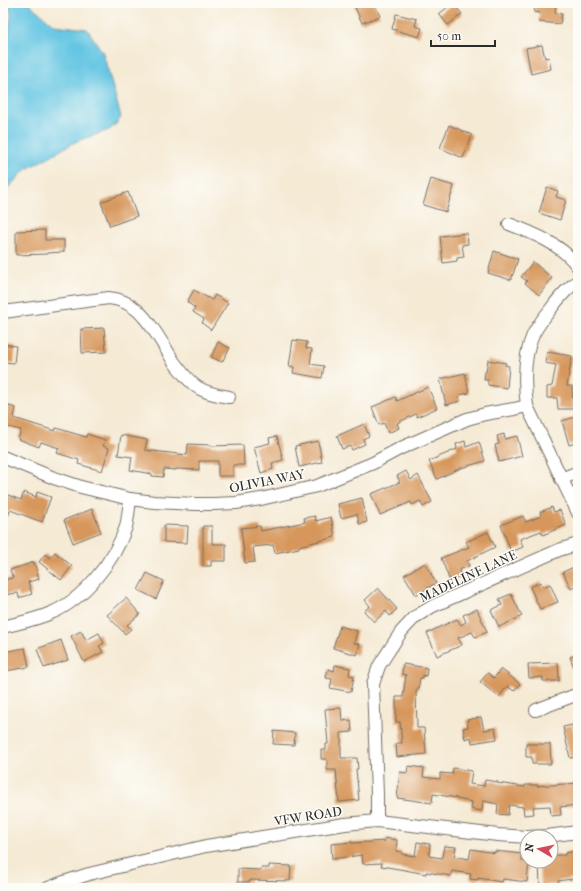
<svg xmlns="http://www.w3.org/2000/svg" width="581" height="891" font-family="'IM FELL French Canon',serif">
	<style>
		.water { fill: #65c6e3; stroke: #487887 }
		.building { fill: #d7975b }
		.lines { fill: none; stroke-linecap: round; stroke-linejoin: round }
		.minor-casing { stroke: #726e66; stroke-width: 14 }
		.minor { stroke: #fff; stroke-width: 12 }
		.labels { text-anchor: middle; dominant-baseline: central; stroke-width: 3; stroke-linejoin: round; paint-order: stroke }
		.street-label { font-size: 13px; fill: #2b2b2b; stroke: #fdfcf7 }
	</style>
	<rect width="100%" height="100%" fill="#fdfcf7"/>
	<filter id="ink" filterUnits="userSpaceOnUse"><feTurbulence type="fractalNoise" baseFrequency=".025" numOctaves="2"/><feDisplacementMap in="SourceGraphic" scale="8" xChannelSelector="R" yChannelSelector="G"/><feConvolveMatrix kernelMatrix="1 2 1 2 8 2 1 2 1" color-interpolation-filters="sRGB"/></filter>
	<filter id="wash" filterUnits="userSpaceOnUse"><feTurbulence type="fractalNoise" baseFrequency=".012" numOctaves="4" result="noise"/><feDisplacementMap in="SourceGraphic" scale="16" xChannelSelector="R" yChannelSelector="G"/><feGaussianBlur stdDeviation="0.9" result="paint"/><feColorMatrix in="noise" values="0 0 0 0 0 0 0 0 0 0 0 0 0 0 0 0 0 1.4 0 .05"/><feComposite in="paint" operator="in"/></filter>
	<g filter="url(#wash)">
		<rect width="100%" height="100%" fill="#f5ead4"/>
		<path class="water" d="M7,3H28L54,25L87,29L103,53L121,117L116,124L109,130L77,141L25,170L3,193V52L8,40L11,13Z"/>
		<g id="blocks">
			<g class="building">
				<path d="M353,3H374L380,16L362,23Z"/>
				<path d="M453,3L462,14L448,25L439,14Z"/>
				<path d="M541,3H556L555,13L562,14L560,24L539,22L540,13L534,12L535,4L540,5Z"/>
				<path d="M396,14L417,19L415,26L422,28L419,37L392,29Z"/>
				<path d="M542,45L545,58L549,57L551,69L531,74L526,48Z"/>
				<path d="M449,125L472,135L463,158L440,148Z"/>
				<path d="M431,179L454,186L446,212L423,205Z"/>
				<path d="M547,187L558,191L556,197L566,200L560,220L539,213Z"/>
				<path d="M128,192L137,216L110,226L101,202Z"/>
				<path d="M45,230V240H64V252L47,253V254L16,255V231Z"/>
				<path d="M467,233L468,244L462,245L464,257L457,258V261L443,263L440,236Z"/>
				<path d="M494,251L518,259L511,280L488,273Z"/>
				<path d="M533,262L552,278L539,295L525,283L527,281L521,277Z"/>
				<path d="M194,290L212,300L215,295L228,303L211,330L202,323L204,319L193,312L195,308L187,302Z"/>
				<path d="M104,328L106,352L82,353L81,329Z"/>
				<path d="M293,340L307,342L306,348L312,349L310,364L324,366L322,378L293,373L294,367L289,366Z"/>
				<path d="M218,342L230,348L222,362L211,357Z"/>
				<path d="M3,344L16,346L14,363L3,362Z"/>
				<path d="M547,352L572,356L567,386H572L573,409H558L557,398H547V387L552,386L556,365L545,363Z"/>
				<path d="M488,360L506,363L505,365L509,366L507,388L488,385V380H484L485,372H486Z"/>
				<path d="M465,373L469,393L459,395L460,401L446,405L440,379Z"/>
				<path d="M428,387L437,408L417,417L416,414L397,423L399,428L388,433L384,423L379,425L372,407L396,397L397,401Z"/>
				<path d="M3,404L16,408L14,418L55,431L56,428L86,437L87,434L105,440L103,446L109,448L102,471L78,464L79,460L57,453L59,448L41,442L39,447L18,439L21,430L3,426Z"/>
				<path d="M578,416V442L569,445L562,421Z"/>
				<path d="M364,424L369,436L363,439L365,444L352,450L350,446L342,449L337,436Z"/>
				<path d="M504,434L505,439L517,436L522,456L499,462L495,445L499,444L497,436Z"/>
				<path d="M121,435L147,440L145,450L187,455L188,444L211,445V446L243,445L244,465H233V476H218V461H199V470L176,469V470L164,469L163,477L152,476V474L130,470L132,457L118,455Z"/>
				<path d="M277,436L283,460L272,463L273,469L261,473L254,447L270,443L269,438Z"/>
				<path d="M318,441L322,462L299,467L295,446Z"/>
				<path d="M465,441L466,447L479,442L485,461L461,468L437,479L429,461L457,449L456,444Z"/>
				<path d="M406,471L411,480L418,475L432,502L423,507L420,501L412,505L411,502L380,515L371,494L400,482L397,476Z"/>
				<path d="M24,492L36,497L37,492L51,497L42,522L10,510L8,516L3,514V493L21,500Z"/>
				<path d="M362,498L367,522L359,524L357,514L341,518L338,504Z"/>
				<path d="M552,507L554,512L560,510L566,525L543,535L541,531L520,539L523,547L511,552L501,525L523,516L526,522L541,516L540,512Z"/>
				<path d="M92,509L101,532L73,543L64,520Z"/>
				<path d="M315,516L316,521L331,517L335,537L299,546V548L275,553L273,545L253,547L255,562L245,563L241,528L260,526L261,531L305,522L304,518Z"/>
				<path d="M164,525L188,526L187,543L164,542Z"/>
				<path d="M203,526H212V544H226V561H211V566H203Z"/>
				<path d="M488,532L495,547L467,561L469,566L459,570L461,576L450,581L441,558L469,547L466,542Z"/>
				<path d="M55,552L72,566L61,580L39,562L45,554L50,558Z"/>
				<path d="M34,562L39,579L28,582L32,594L19,598L18,593L3,595V580L13,578L10,570Z"/>
				<path d="M425,563L436,583L416,595L404,575Z"/>
				<path d="M578,565V585L571,589L563,572Z"/>
				<path d="M147,573L164,581L156,599L138,590Z"/>
				<path d="M541,582L543,587L550,584L558,602L540,609L530,587Z"/>
				<path d="M378,588L397,609L390,616L386,611L374,622L364,611L370,606L365,600Z"/>
				<path d="M511,594L522,616L499,627L491,610L502,605L499,599Z"/>
				<path d="M126,598L140,614L127,625L131,629L125,634L107,615Z"/>
				<path d="M477,609L487,632L475,637L472,632L458,638L462,645L437,656L427,633L457,619L461,625L466,622L463,615Z"/>
				<path d="M340,626L357,631L354,643L360,644L357,655L333,648Z"/>
				<path d="M81,631L86,640L99,633L104,643L99,646L103,652L84,662L71,636Z"/>
				<path d="M61,640L68,660L44,668L37,649Z"/>
				<path d="M25,648L29,667L5,671L3,660V652Z"/>
				<path d="M578,654V677H577L570,657Z"/>
				<path d="M558,663L559,681H543V677L529,678L528,664Z"/>
				<path d="M403,664L427,668L426,676L423,675V678H420L418,690H416L417,728H424L426,754L397,757L396,743H402L400,722H396V697H403L406,675L402,674Z"/>
				<path d="M335,665L350,668L349,675L354,676L351,692L330,688L332,679L326,678L328,669L334,671Z"/>
				<path d="M501,669L520,684L514,691L507,686L499,697L480,682L488,673L494,678Z"/>
				<path d="M341,708L342,721L351,720L352,732L341,733V758H357L358,769H356L359,800L339,802L336,770H327V759H321V750H326V744H328L325,709Z"/>
				<path d="M481,717L484,730L495,728L497,739L472,743L471,737L465,739L463,728L468,727L467,720Z"/>
				<path d="M572,725L574,733L578,732V757L570,758L563,727Z"/>
				<path d="M274,731L295,733L294,745L273,744Z"/>
				<path d="M526,744H550L551,764H532V757H526Z"/>
				<path d="M408,766L424,768L423,777L440,779V773L452,774L453,768L472,771L470,784L484,786L485,780L498,782L497,783L525,787V785H537V786L578,783V805L560,807L561,815L551,816L550,806L533,807L534,814L524,815L523,807L509,805L508,815L497,814L498,804L483,801L482,811L471,809L472,802L457,799V798L433,794L432,803L397,798L400,772L407,773Z"/>
				<path d="M385,838L397,840L396,851L402,852V854L415,856L417,842L430,844L429,856L442,858L444,846L456,847L454,856L469,859L471,849L495,853V851L522,854V861H529L527,882L503,879L502,882L478,878V880L470,879L471,874L452,871L451,876L426,872V874L405,870L381,866L382,863L363,864L362,855L332,859L331,844L352,842V843L385,841Z"/>
				<path d="M576,851L577,857H578V878L558,881V885H540L539,863H545V861H551V855H565V853Z"/>
				<path d="M269,865L291,866L290,881L250,880V882H238V869L261,870V868H269Z"/>
			</g>
		</g>
	</g>
	<g filter="url(#ink)">
		<use href="#blocks" fill-opacity="0" stroke="#726e66" stroke-width="1"/>
		<g class="lines">
			<g class="minor-casing">
				<g id="minor">
					<path d="M509,224C533,233 563,245 578,267"/>
					<path d="M578,281C567,288 558,299 550,310C544,318 537,326 533,335C523,357 524,383 527,406L578,513"/>
					<path d="M3,312L109,298C119,299 129,303 137,310C151,322 164,346 174,362C181,371 187,380 197,387C206,393 217,395 229,397"/>
					<path d="M3,457L54,478L81,487L130,499L154,502L196,504H213L236,503L261,499L317,486L373,463L401,448L467,419L485,414L514,409L527,406"/>
					<path d="M561,479L578,472"/>
					<path d="M3,627C19,623 35,620 51,613C83,600 115,560 126,527C128,518 129,508 130,499"/>
					<path d="M536,710L578,694"/>
					<path d="M377,821V794L373,684L379,666L401,632L415,617L433,606L559,550L578,544"/>
					<path d="M48,888L61,883L89,874L206,846L345,824L377,821L498,835L527,837L547,836L578,832"/>
				</g>
			</g>
			<use href="#minor" class="minor"/>
		</g>
	</g>
	<g class="labels">
		<g class="street-label">
			<text transform="translate(267 481) rotate(-11)">OLIVIA WAY</text>
			<text transform="translate(468 576) rotate(-25)">MADELINE LANE</text>
			<text transform="translate(308 816) rotate(-9)">VFW ROAD</text>
		</g>
	</g>
	<rect width="581" height="891" fill="none" stroke="#fdfcf7" stroke-width="16"/>
	<g transform="translate(539 849) rotate(279)"><circle r="19" fill="#fdfcf7" stroke="#a9a8a5"/>
	<path d="M0-3L7 15L0 10L-7 15Z" fill="#d1495b"/>
	<text y="-6" font-size="11" font-weight="bold" text-anchor="middle" fill="#2b2b2b">N</text>
	</g>
	<path d="M431 40v6h64v-6" fill="none" stroke="#2b2b2b" stroke-width="2"/>
	<text x="437" y="40" font-size="12" fill="#2b2b2b" stroke="#fdfcf7" stroke-width="3" paint-order="stroke">50 m</text>
</svg>
